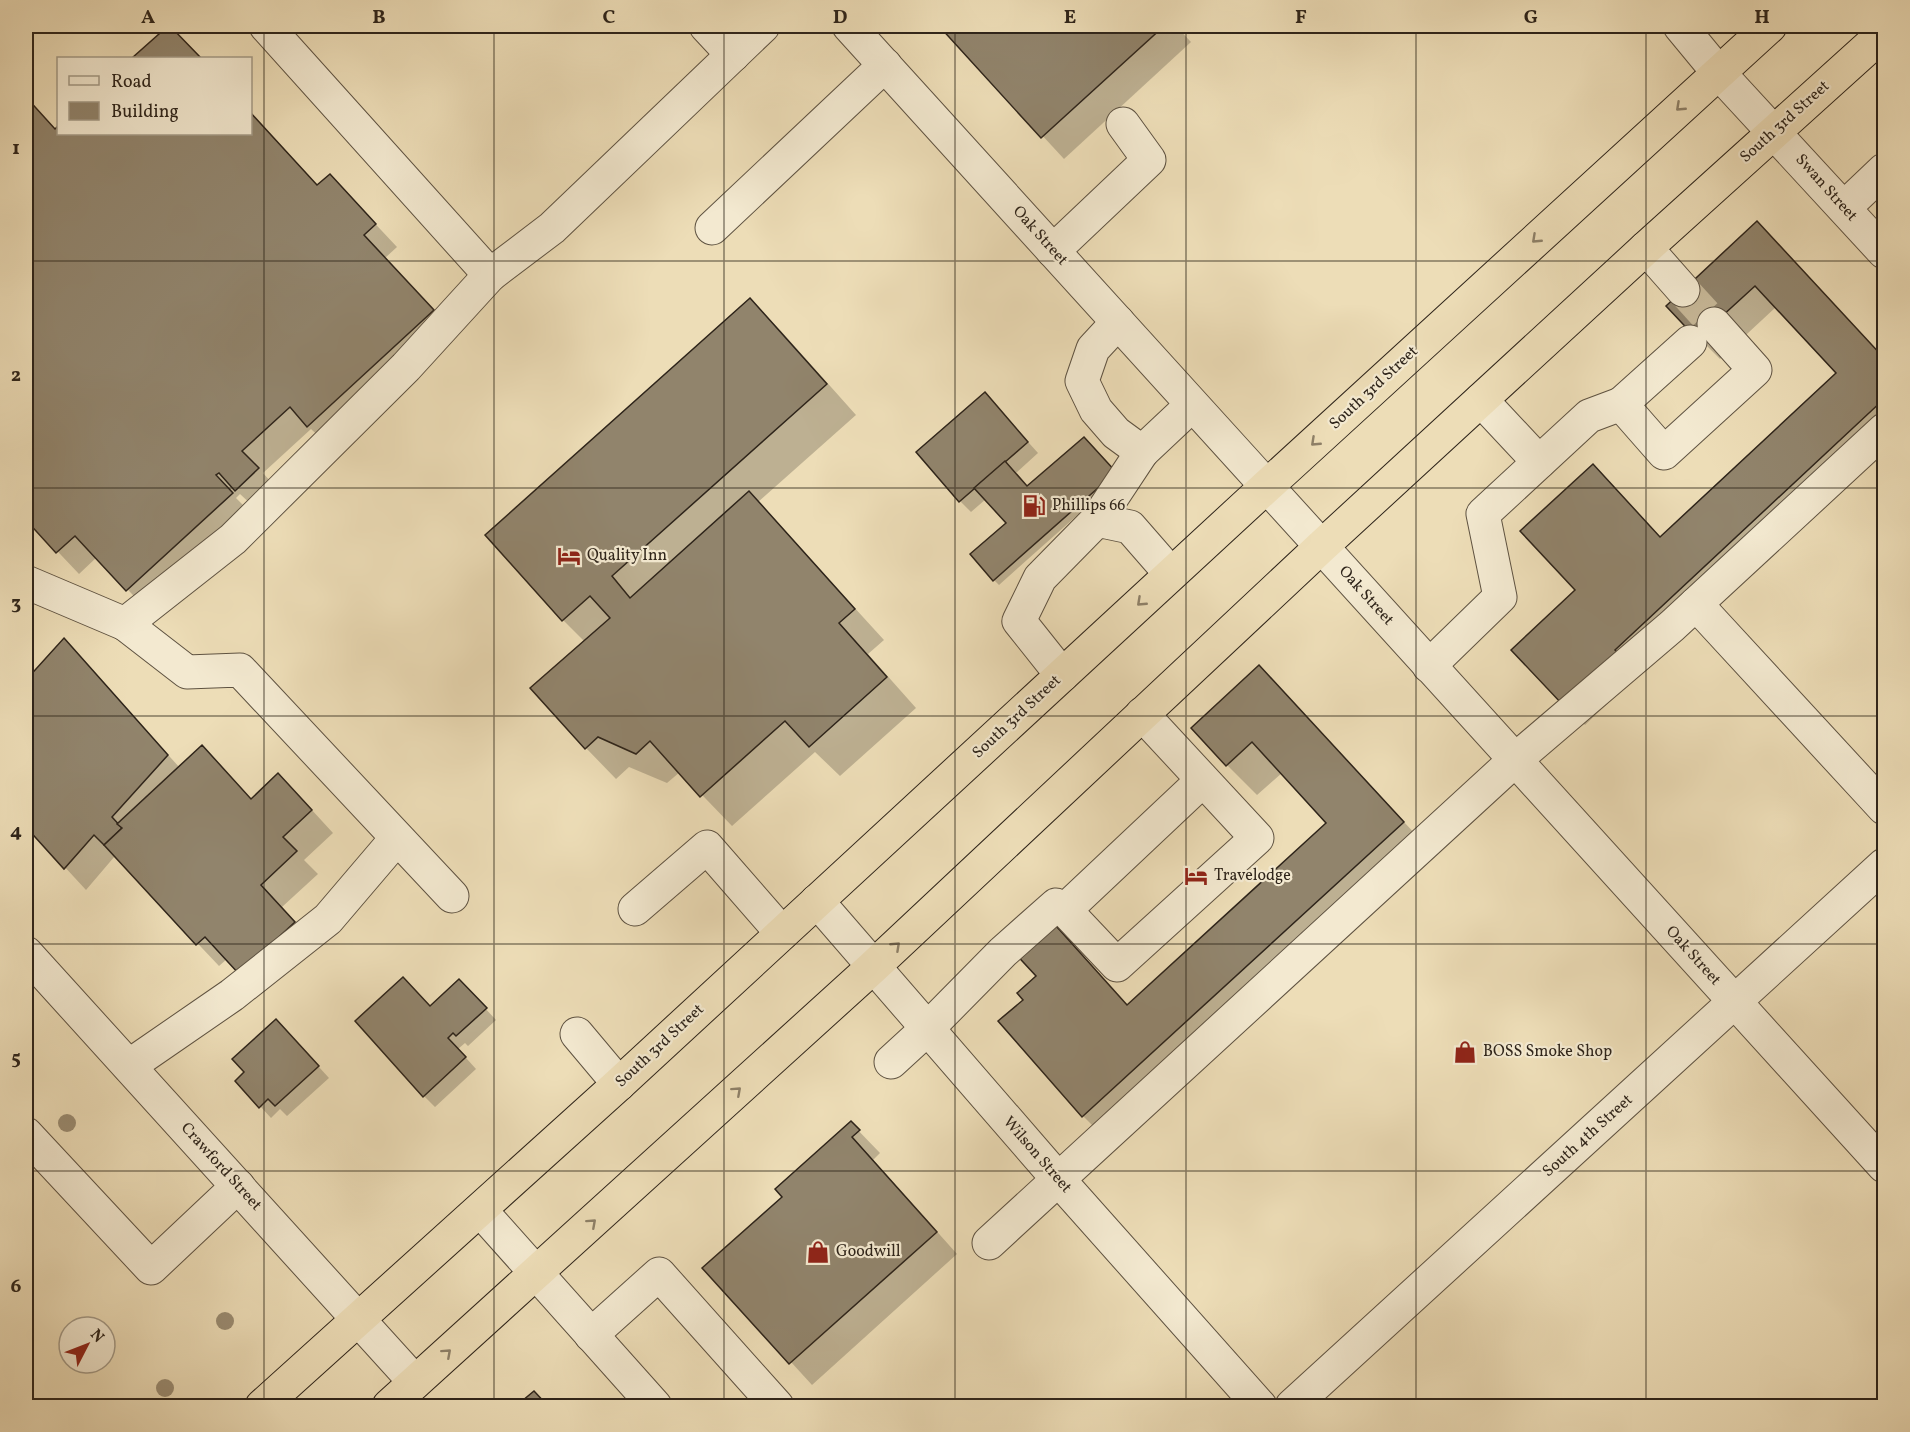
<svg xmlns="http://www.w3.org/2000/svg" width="1910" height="1432" font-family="Vollkorn,serif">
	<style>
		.shadow { fill: #0003 }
		.building { fill: #91846c; stroke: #2e241a; stroke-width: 1.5 }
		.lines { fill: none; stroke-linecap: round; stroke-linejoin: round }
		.minor-tunnel { stroke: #c7b898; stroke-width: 33; stroke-dasharray: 33 16; stroke-linecap: butt }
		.minor-casing { stroke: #5e5241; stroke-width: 35 }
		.highway-casing { stroke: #2e241a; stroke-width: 35 }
		.minor { stroke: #f3e9d0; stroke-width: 33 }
		.highway { stroke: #edddb7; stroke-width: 33 }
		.tree { fill: #9a8c72 }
		.oneway { stroke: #8e8068 }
		.grid { fill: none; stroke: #2e241a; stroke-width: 1.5; stroke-opacity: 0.55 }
		.labels { text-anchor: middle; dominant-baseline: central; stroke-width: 4.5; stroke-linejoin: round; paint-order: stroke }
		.street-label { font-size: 16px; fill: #2e241a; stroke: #f3e9d0 }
		.poi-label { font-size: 16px; fill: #2e241a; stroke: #f3e9d0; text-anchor: start }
		.neatline { fill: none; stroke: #2e241a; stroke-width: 2 }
		.grid-label { font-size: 20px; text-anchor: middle; font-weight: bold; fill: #2e241a }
	</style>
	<rect width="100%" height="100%" fill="#edddb7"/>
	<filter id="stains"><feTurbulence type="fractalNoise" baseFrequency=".00333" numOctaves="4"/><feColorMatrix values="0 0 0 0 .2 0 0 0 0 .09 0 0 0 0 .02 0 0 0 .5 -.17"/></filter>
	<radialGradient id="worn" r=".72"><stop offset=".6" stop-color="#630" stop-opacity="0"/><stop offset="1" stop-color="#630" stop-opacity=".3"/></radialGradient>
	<g class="shadow">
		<path d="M169,26L201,58H134Z"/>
		<path d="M941,26H1176L1191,42L1064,159Z"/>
		<path d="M26,98L56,131L58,128V134H250V113L318,186L351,198L397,247L385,258L454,333L330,447L311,429L263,473L279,491L258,511L240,494L236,498L253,515L148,611L97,557L79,574L26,518Z"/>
		<path d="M1779,245L1884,359V441L1585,725L1563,703L1593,466L1661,538L1838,373L1776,307L1720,359L1699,338Z"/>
		<path d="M750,300L781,331L856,415L758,502L884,640L868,654L916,708L840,776L815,752L732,826L680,772L667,783L629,767L616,779L586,748L585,642L563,620Z"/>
		<path d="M985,394L1038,453L1015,474L1027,488L1119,478L999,585L994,580L1008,523L986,499L971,512L960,501Z"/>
		<path d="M64,640L180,768L252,800L300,797L333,833L304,860L318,874L282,907L316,944L261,994L227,959L219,966L115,856L86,890L26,825V682Z"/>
		<path d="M1259,667L1433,853L1114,1147L1083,1116L1000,1021L1025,1000L1038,976L1048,919L1078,949L1129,1006L1328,823L1282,773L1257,795L1227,765Z"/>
		<path d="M470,992L496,1020L468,1046L465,1043L458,1049L476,1069L435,1107L424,1096L430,1008Z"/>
		<path d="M287,1032L329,1078L287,1116L280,1109L271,1118L237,1081Z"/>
		<path d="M851,1123L880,1153L873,1160L957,1254L812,1385L705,1268L784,1197Z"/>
	</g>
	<g class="building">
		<path d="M168,26H170L201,58H132Z"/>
		<path d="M939,26H1164L1041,138Z"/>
		<path d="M26,97L55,129L58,126V134H250V112L317,185L330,174L376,224L364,235L434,310L307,427L290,407L242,451L259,468L235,491L219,473L216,475L233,493L126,591L75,536L56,553L26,520Z"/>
		<path d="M1757,221L1884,358V399L1615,650L1617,652L1562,704L1511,650L1575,590L1520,531L1593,464L1660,537L1836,373L1755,286L1697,339L1666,306Z"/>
		<path d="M750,298L827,384L612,576L630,598L749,491L855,609L839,623L887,677L809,747L785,721L700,797L650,741L636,754L598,737L585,749L530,688L610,618L590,596L562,621L485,535Z"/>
		<path d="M985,392L1028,442L959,502L916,452Z"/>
		<path d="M1084,437L1116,472L993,581L970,554L1006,523L974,488L1005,461L1027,486Z"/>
		<path d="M64,638L168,755L112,817L122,828L104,845L94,835L64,869L26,827V680Z"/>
		<path d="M1259,665L1404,822L1082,1117L998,1021L1023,1000L1017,993L1036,976L1012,950L1048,917L1127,1005L1326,823L1252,742L1226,766L1191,728Z"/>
		<path d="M202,745L251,799L278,773L312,810L283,837L297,851L261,885L295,922L239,974L205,937L196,945L104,845L122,828L117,824Z"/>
		<path d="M403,977L430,1006L459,979L487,1008L456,1036L453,1033L448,1038L466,1057L423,1097L355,1021Z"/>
		<path d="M276,1019L319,1066L275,1106L268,1099L259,1108L235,1081L244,1072L232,1059Z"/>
		<path d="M851,1121L860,1130L852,1137L937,1232L789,1364L702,1268L782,1197L775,1189Z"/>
		<path d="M534,1391L548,1406H516Z"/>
	</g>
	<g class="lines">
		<path class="minor-tunnel" d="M1683,290L1714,324"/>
		<g class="minor-casing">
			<g id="minor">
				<path d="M266,26L490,275L552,228L763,26"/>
				<path d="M706,26L733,55"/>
				<path d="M849,26L1884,1166"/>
				<path d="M1680,26L1718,72L1884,252"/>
				<path d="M1844,208L1884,170"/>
				<path d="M712,228L885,65"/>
				<path d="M1646,248L1683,290"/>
				<path d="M1053,251L1149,160L1123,124"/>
				<path d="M1118,322L1093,349L1082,381L1096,410L1116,433L1142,452L1192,405"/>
				<path d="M1481,400L1539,462"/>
				<path d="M1621,404L1690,342"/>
				<path d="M1097,520L1142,452"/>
				<path d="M26,582L125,624L233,539L406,367L490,275"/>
				<path d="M1696,604L1884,808"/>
				<path d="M125,624L187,672L240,670L452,896"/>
				<path d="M1429,666L1500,597L1483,514L1589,416L1621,404L1664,453L1755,370L1714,324"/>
				<path d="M1062,675L1019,621L1040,578L1097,520L1130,527L1171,574"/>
				<path d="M1142,714L1257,838L1117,965L1065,910L1203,780"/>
				<path d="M817,901L1058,1179L1260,1406"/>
				<path d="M635,909L707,847L782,933"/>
				<path d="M26,953L415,1382"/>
				<path d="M577,1034L619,1084"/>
				<path d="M891,1062L927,1029L1003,952L1056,905L1065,910"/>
				<path d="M129,1066L232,995L328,919L397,838"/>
				<path d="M26,1134L151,1268L238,1186"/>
				<path d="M480,1210L655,1406"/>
				<path d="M989,1243L1515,760L1672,626L1884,430"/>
				<path d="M591,1335L659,1274L777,1406"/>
				<path d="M1292,1406L1884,865"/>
			</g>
		</g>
		<g class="highway-casing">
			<g id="highway">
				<path d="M262,1406L619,1084L1267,486L1770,26"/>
				<path d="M389,1406L873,967L1321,547L1646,248L1884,33"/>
			</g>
		</g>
		<use href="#minor" class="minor"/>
		<use href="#highway" class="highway"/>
	</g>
	<g class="tree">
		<circle cx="67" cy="1123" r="9"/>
		<circle cx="225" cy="1321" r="9"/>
		<circle cx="165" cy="1388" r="9"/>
	</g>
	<defs><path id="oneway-chevron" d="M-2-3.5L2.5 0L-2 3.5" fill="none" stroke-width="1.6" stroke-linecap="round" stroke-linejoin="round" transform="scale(1.5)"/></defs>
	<g class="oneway">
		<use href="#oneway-chevron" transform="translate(1680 107) rotate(137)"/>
		<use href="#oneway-chevron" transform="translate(1536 239) rotate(137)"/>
		<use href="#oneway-chevron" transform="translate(1315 442) rotate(137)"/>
		<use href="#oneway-chevron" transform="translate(1141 602) rotate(137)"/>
		<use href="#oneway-chevron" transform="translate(896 946) rotate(-43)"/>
		<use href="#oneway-chevron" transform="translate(737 1091) rotate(-42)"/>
		<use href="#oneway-chevron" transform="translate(592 1223) rotate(-42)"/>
		<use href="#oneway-chevron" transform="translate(447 1353) rotate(-42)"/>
	</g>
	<path class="grid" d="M264,26V1406M494,26V1406M724,26V1406M955,26V1406M1186,26V1406M1416,26V1406M1646,26V1406M26,261H1884M26,488H1884M26,716H1884M26,944H1884M26,1171H1884"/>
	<defs>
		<g id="fuel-bare" transform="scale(1.8)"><path d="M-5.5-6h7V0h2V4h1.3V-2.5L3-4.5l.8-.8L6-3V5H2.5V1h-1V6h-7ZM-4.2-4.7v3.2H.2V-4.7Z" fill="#8f2418" stroke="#f3e9d0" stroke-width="2.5" paint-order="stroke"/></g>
		<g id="hotel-bare" transform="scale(1.8)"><path d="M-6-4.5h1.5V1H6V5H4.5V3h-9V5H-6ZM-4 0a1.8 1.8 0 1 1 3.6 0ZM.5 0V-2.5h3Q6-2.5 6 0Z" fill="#8f2418" stroke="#f3e9d0" stroke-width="2.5" paint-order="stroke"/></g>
		<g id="shop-bare" transform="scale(1.8)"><path d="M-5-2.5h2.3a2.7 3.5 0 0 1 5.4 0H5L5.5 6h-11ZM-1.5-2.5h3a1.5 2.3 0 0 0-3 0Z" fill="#8f2418" stroke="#f3e9d0" stroke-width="2.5" paint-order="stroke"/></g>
	</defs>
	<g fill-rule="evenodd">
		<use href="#fuel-bare" x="1034" y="506"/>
		<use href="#hotel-bare" x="569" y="556"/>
		<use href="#hotel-bare" x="1196" y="876"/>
		<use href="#shop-bare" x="1465" y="1052"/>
		<use href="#shop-bare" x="818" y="1252"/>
	</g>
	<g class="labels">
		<g class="street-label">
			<text transform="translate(1785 122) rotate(-42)">South 3rd Street</text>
			<text transform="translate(1826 188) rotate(48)">Swan Street</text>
			<text transform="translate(1040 236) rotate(48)">Oak Street</text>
			<text transform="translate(1374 388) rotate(-43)">South 3rd Street</text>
			<text transform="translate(1366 596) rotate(48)">Oak Street</text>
			<text transform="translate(1017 717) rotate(-43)">South 3rd Street</text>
			<text transform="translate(1693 956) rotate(48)">Oak Street</text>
			<text transform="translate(660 1046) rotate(-43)">South 3rd Street</text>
			<text transform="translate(1588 1136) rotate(-42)">South 4th Street</text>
			<text transform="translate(1037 1155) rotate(49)">Wilson Street</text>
			<text transform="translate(221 1167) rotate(48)">Crawford Street</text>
		</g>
		<g class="poi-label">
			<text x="1052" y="506">Phillips 66</text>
			<text x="587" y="556">Quality Inn</text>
			<text x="1214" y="876">Travelodge</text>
			<text x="1483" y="1052">BOSS Smoke Shop</text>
			<text x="836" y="1252">Goodwill</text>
		</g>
	</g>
	<rect width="1910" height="1432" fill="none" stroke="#edddb7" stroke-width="66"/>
	<rect x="57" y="57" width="195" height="78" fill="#f3e9d0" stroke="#a49a87" stroke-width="1.5"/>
	<rect x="69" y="76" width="30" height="9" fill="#f3e9d0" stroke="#a49a87" stroke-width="1.5"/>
	<text x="111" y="87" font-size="18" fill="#2e241a">Road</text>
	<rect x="69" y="102" width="30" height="18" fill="#91846c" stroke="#a49a87" stroke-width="1.5"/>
	<text x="111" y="117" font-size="18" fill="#2e241a">Building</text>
	<g transform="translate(87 1345) rotate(48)"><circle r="28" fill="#f3e9d0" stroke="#a49a87" stroke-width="1.5"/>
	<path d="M0-4.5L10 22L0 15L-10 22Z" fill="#8f2418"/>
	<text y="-9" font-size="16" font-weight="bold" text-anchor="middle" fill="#2e241a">N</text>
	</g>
	<rect x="33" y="33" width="1844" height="1366" class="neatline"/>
	<g class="grid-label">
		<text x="148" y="23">A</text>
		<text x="379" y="23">B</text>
		<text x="609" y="23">C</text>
		<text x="840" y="23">D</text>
		<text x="1070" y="23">E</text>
		<text x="1301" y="23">F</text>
		<text x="1531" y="23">G</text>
		<text x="1762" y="23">H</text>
		<text x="16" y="154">1</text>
		<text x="16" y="381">2</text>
		<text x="16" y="609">3</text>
		<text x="16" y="837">4</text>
		<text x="16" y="1064">5</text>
		<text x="16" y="1292">6</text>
	</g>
	<rect width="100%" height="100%" filter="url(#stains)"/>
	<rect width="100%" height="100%" fill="url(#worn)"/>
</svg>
